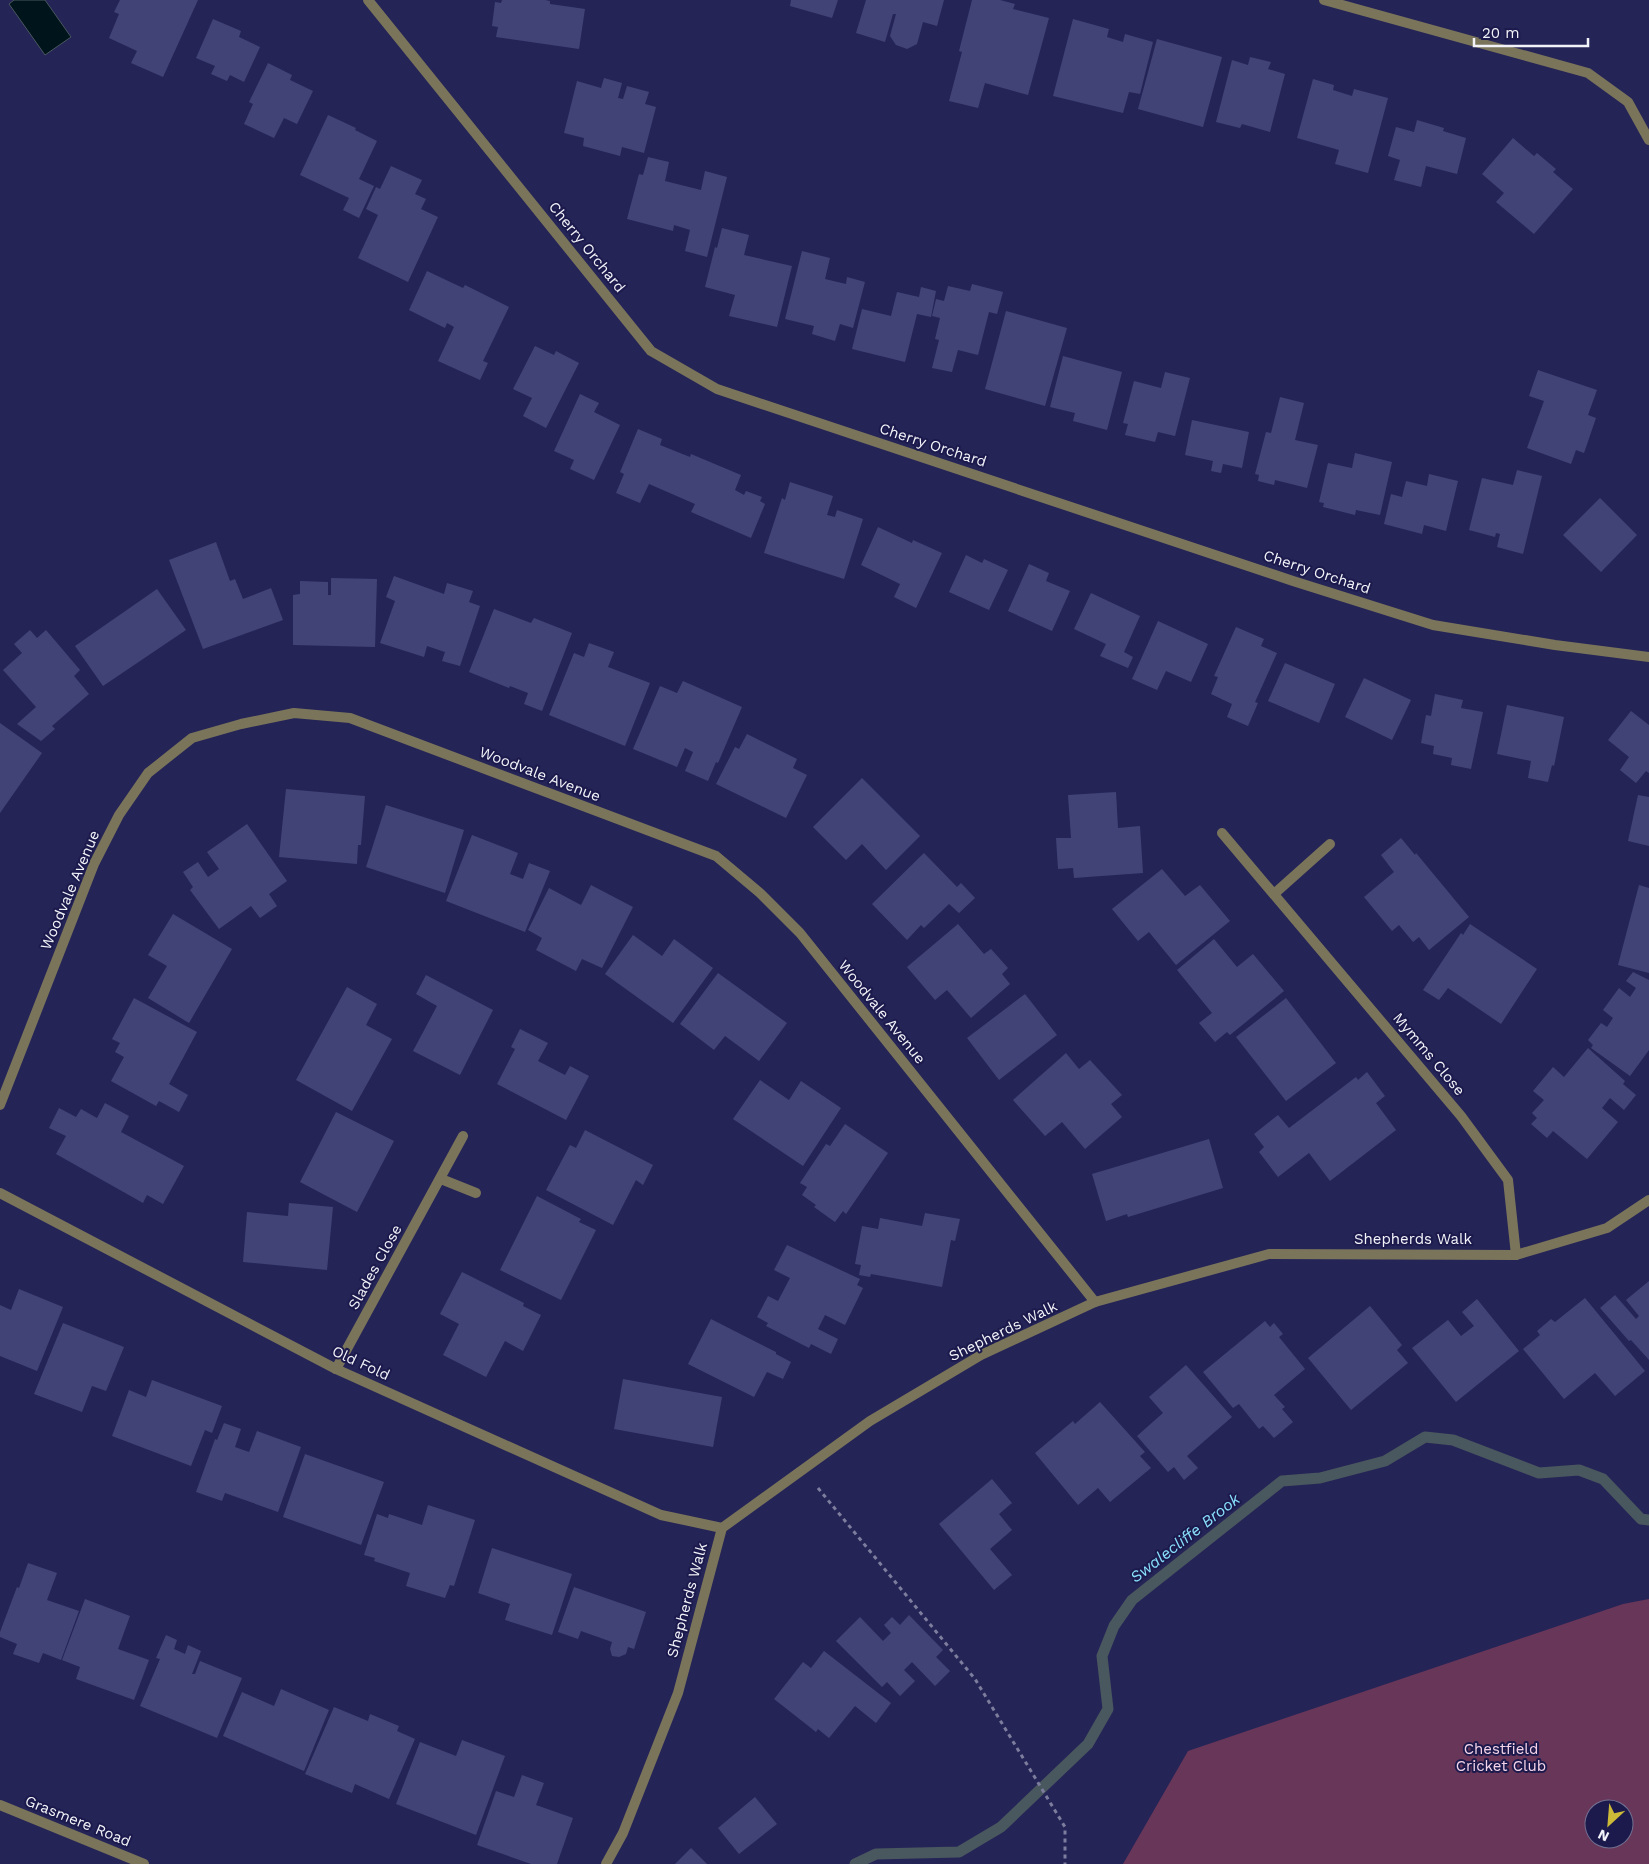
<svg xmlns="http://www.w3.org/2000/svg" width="1649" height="1864" font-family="'Work Sans',sans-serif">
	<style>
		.green { fill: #683659; fill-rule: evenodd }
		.water { fill: #00141b; stroke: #49575e }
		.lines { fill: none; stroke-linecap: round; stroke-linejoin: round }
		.stream { stroke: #49575e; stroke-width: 11 }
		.building { fill: #414376 }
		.path { stroke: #7d7d9d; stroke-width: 3; stroke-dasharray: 4 4; stroke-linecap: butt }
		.street { stroke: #7a755a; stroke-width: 10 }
		.labels { text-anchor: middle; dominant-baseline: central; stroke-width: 4; stroke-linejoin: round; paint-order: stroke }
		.street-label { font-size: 15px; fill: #f2f3f9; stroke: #1c1a4c }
		.park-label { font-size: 15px; fill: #f5d4e9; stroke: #1c1a4c }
		.water-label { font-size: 16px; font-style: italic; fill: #89e1fd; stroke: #1c1a4c }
	</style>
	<rect width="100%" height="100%" fill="#252457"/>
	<path class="green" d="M1649,1599V1864H1123L1188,1751L1623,1604ZM1594,1809H1624V1839H1594Z"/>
	<path class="water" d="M14,0H45L71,37L45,55L9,4Z"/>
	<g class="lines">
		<path class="stream" d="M855,1864L876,1854L959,1852L1001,1827L1088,1744L1108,1709L1102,1656L1114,1626L1132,1600L1282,1481L1320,1478L1385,1461L1425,1437L1453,1440L1539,1473L1579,1470L1603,1479L1641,1519L1649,1520"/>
	</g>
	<g class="building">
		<path d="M120,0H198L163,77L131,63L137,51L109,38L119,14L114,12Z"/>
		<path d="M502,0H545L550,1V4L585,9L579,49L496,37L498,27L492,26L495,2L501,3Z"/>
		<path d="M791,0H838L832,18L790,6Z"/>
		<path d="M866,0H944L937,26L923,22L917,44L907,49L896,45L890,36L896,14H893L885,42L856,33Z"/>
		<path d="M972,0H1000L1015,4L1013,9L1049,18L1028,95L985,83L978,108L949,101L962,52L959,51Z"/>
		<path d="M213,19L241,31L239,37L260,47L244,82L230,75L227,81L211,74L215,66L196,58Z"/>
		<path d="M1073,19L1109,29L1107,37L1123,42L1125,34L1153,42L1140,94L1129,92L1123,113L1053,96Z"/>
		<path d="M1157,39L1222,57L1203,127L1138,109Z"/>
		<path d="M1250,57L1271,62L1268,69L1285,74L1270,132L1242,124L1240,128L1216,122L1232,60L1248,65Z"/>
		<path d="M268,63L292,75L290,80L313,91L297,124L284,118L274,138L244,124L253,104L249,102Z"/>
		<path d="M604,78L622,83L618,98L623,99L627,86L649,92L645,104L656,107L644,153L622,147L620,156L583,146L584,138L564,133L577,81L601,88Z"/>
		<path d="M1313,79L1334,85L1333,90L1352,96L1354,89L1388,98L1368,173L1335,164L1339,150L1297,138Z"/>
		<path d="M328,115L356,128L355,130L377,141L359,179L374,186L359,218L343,210L349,198L300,175Z"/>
		<path d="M1417,120L1444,128L1443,131L1466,138L1457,174L1426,166L1421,187L1394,180L1400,160L1388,156L1396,127L1414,132Z"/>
		<path d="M1513,138L1534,156L1537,153L1556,169L1553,172L1573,189L1534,234L1496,202L1504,193L1482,174Z"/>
		<path d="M648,157L669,162L665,181L701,190L705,171L727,177L707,257L685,251L690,230L674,225L673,231L627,219L639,174L643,175Z"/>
		<path d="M391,166L422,180L415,194L426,199L421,209L438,217L408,282L358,258L378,215L366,209L376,187L380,189Z"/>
		<path d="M722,228L749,235L744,255L792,266L777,327L729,316L735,295L705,287L715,247L717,248Z"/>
		<path d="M802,251L830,258L825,279L846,284L847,277L865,282L853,328L840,324L835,341L812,334L814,326L785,319Z"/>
		<path d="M427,271L463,288L465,285L509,307L483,361L488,363L480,380L438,361L454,327L447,323L445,328L409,310Z"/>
		<path d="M972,284L1003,292L997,314L989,312L978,355L958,350L952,372L932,368L939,340L935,339L940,318L932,316L936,299L944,301L948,286L970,291Z"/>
		<path d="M921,287L936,291L931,317L917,314L905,362L852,349L862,309L891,316L897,292L919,297Z"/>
		<path d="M1006,311L1067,328L1045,406L985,389Z"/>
		<path d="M535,346L554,355L556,351L579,363L546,428L523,416L532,398L513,389Z"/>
		<path d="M1063,356L1122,372L1107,430L1073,421L1075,413L1050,407Z"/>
		<path d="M1538,370L1597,390L1588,415L1596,418L1584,453L1576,450L1571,464L1527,448L1544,401L1529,396Z"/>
		<path d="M1165,372L1190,378L1175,436L1158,432L1155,442L1125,435L1128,424L1123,423L1134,381L1161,388Z"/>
		<path d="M580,394L599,403L594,412L620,425L594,480L570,469L574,460L554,451Z"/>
		<path d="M1280,397L1304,403L1295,440L1318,445L1307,488L1275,480L1274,485L1258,481L1259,475L1255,474L1266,432L1271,433Z"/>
		<path d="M1192,420L1249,432L1242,468L1223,464L1221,473L1211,471L1213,461L1185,455Z"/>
		<path d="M638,429L662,439L660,445L690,457L691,454L741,475L735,490L744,495L746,491L762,497L760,501L765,504L751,538L691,512L695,504L649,484L640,503L616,493L624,474L620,472Z"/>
		<path d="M1355,453L1392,462L1380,515L1356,510L1355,515L1323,507L1324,503L1319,502L1328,463L1352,468Z"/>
		<path d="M1517,470L1542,476L1523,554L1497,547L1500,534L1496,533L1495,537L1469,530L1482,478L1513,485Z"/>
		<path d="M1429,474L1458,481L1446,531L1424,525L1422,534L1384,524L1391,494L1402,497L1406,481L1427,486Z"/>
		<path d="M790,482L833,496L827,515L835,517L837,510L863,519L844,579L764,553L782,498L785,500Z"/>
		<path d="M1600,498L1637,535L1601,572L1563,535Z"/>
		<path d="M878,527L912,543L913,540L942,553L916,608L894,597L900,584L861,565Z"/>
		<path d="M216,542L230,581L235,579L243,599L271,588L283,620L203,649L169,560Z"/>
		<path d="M966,555L982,563L984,559L1008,570L989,610L949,592Z"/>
		<path d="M1029,564L1049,573L1046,581L1070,591L1052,631L1008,611Z"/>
		<path d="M394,576L444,594L447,583L473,591L469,602L480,606L460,666L442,661L445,652L427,646L424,657L380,643L395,601L386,597Z"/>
		<path d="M331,578L377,579L375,647L293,645V595L300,594V581L328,582V595H331Z"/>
		<path d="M157,589L186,630L103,686L75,646Z"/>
		<path d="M1091,593L1140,616L1124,652L1133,657L1128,668L1100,656L1106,644L1074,629Z"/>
		<path d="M494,609L531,623L534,618L572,633L542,711L524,704L528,693L510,686L509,688L469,672Z"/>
		<path d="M1158,621L1208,644L1191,682L1166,671L1157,690L1132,679Z"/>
		<path d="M1236,627L1264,639L1261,646L1277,653L1255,702L1258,703L1248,726L1227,717L1232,704L1211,694L1218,677L1214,676Z"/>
		<path d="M30,630L37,638L46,630L80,670L74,676L89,694L52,726L55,729L41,741L17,724L36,707L3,670L22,653L14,644Z"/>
		<path d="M589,643L614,652L608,667L650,683L625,746L549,715L574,653L584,657Z"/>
		<path d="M1285,663L1335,684L1319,723L1268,701Z"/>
		<path d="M1364,678L1411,700L1392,740L1345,717Z"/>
		<path d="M683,681L742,707L718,763L716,762L708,781L685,771L693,752L685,748L677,767L633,749L660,686L677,693Z"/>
		<path d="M1435,694L1463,700L1461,708L1483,712L1471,769L1451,765L1452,758L1433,754L1434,746L1421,743L1426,715L1431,716Z"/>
		<path d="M1507,705L1564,717L1554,766L1552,765L1548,782L1528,778L1531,761L1497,754Z"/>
		<path d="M1631,711L1649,725V773L1646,771L1636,783L1620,770L1629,757L1608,740Z"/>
		<path d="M0,723L42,753L0,813Z"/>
		<path d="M747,734L797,759L793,768L807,775L786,818L716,784L735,747L739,749Z"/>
		<path d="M862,778L920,836L886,870L862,844L846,860L813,827Z"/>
		<path d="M286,789L365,796L361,845H358L357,864L279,857Z"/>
		<path d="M1116,792L1118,828L1140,826L1143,873L1074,878L1073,868L1058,869L1056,838H1071L1068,795Z"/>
		<path d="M1638,795L1649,797V846L1628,841Z"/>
		<path d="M386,805L464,830L445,893L366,867Z"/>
		<path d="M247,824L287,881L269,894L277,906L260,918L251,906L219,929L190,890L193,887L183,872L198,862L208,877L219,869L207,852Z"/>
		<path d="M472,835L518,853L510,874L523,879L529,863L550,871L525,932L446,901Z"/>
		<path d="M1401,838L1415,855L1416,853L1469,917L1429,950L1419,937L1413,942L1399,925L1392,931L1364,897L1394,872L1381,855Z"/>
		<path d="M924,853L957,887L961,883L975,898L959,913L949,904L924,928L921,925L907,940L872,904Z"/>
		<path d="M1162,869L1185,896L1200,885L1230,921L1176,965L1149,932L1138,941L1112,909Z"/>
		<path d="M591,885L633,907L602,968L582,959L576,971L536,950L542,938L528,930L549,888L581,905Z"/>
		<path d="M1639,885L1649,888V973L1618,965Z"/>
		<path d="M173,914L232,949L189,1023L148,998L167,966L148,955Z"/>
		<path d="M958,924L984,954L991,949L1008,968L1002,974L1010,984L971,1018L947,990L935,1000L907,967Z"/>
		<path d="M1470,924L1537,969L1501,1024L1448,988L1439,1000L1423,990L1461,933L1463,935Z"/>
		<path d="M633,935L662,956L674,939L713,968L673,1023L605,974Z"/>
		<path d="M1214,939L1237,967L1253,954L1284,991L1230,1035L1227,1032L1215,1042L1199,1023L1212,1013L1177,970Z"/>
		<path d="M1633,972L1649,980V1050L1630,1076L1591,1048L1593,1045L1588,1040L1601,1023L1607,1027L1613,1018L1603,1010L1619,988L1630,997L1636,988L1626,981Z"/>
		<path d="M718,973L787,1023L759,1061L725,1036L714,1050L680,1024Z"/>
		<path d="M426,975L493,1010L460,1075L413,1051L437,1006L416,994Z"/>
		<path d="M347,987L377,1004L366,1025L392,1039L352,1111L296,1080Z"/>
		<path d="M1025,994L1057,1035L999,1080L967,1038Z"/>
		<path d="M134,998L197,1032L169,1084L188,1095L179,1112L159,1101L156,1106L111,1081L124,1057L115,1052L120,1043L112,1039Z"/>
		<path d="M1286,998L1336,1063L1286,1101L1236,1037Z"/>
		<path d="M520,1029L548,1043L538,1061L565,1075L570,1066L589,1076L566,1120L497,1084L515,1049L511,1047Z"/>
		<path d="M1588,1048L1625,1081L1623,1084L1636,1095L1624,1110L1610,1098L1602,1108L1618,1122L1587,1159L1553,1131L1547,1138L1531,1124L1537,1118L1532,1113L1544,1100L1533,1091L1553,1067L1564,1077Z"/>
		<path d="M1066,1053L1079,1069L1090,1060L1122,1095L1111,1104L1122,1117L1085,1149L1062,1122L1045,1136L1013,1100Z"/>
		<path d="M1367,1072L1385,1096L1376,1103L1396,1130L1330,1181L1309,1153L1278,1177L1259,1152L1264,1147L1254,1134L1278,1115L1289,1128L1356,1077L1358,1080Z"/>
		<path d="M760,1080L789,1100L801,1081L841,1108L803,1166L733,1119Z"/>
		<path d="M105,1103L129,1116L121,1132L184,1166L163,1204L147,1195L143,1203L56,1154L66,1136L49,1128L59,1108L76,1117L81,1109L97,1118Z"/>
		<path d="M336,1112L394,1141L357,1212L300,1182Z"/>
		<path d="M845,1124L888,1153L846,1214L843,1211L835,1222L814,1207L816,1205L802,1195L807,1187L800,1183L826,1144L830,1146Z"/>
		<path d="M585,1130L653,1165L643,1185L636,1180L613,1225L546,1190L570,1145L576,1148Z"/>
		<path d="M1209,1139L1223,1188L1128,1217L1127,1214L1106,1221L1092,1174Z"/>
		<path d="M537,1196L581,1219L579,1222L596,1230L561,1300L500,1270Z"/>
		<path d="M289,1203L333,1207L327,1270L243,1262L247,1212L288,1216Z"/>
		<path d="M925,1213L960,1219L955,1241L951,1240L942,1287L871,1274L870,1277L859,1275L861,1265L855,1264L862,1226L878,1229L880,1218L922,1226Z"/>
		<path d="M787,1245L860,1279L857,1285L863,1288L845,1325L825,1315L818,1329L838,1339L831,1354L811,1344L809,1348L766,1326L768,1323L757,1317L768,1296L778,1301L790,1278L774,1270Z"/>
		<path d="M462,1272L524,1303L523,1306L541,1315L523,1351L505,1341L486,1377L443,1355L459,1324L440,1314Z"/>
		<path d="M1649,1281V1360L1631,1340L1629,1341L1600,1308L1615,1295L1636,1319L1639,1316L1626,1300Z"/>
		<path d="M19,1289L63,1307L37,1371L0,1356V1305L11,1310Z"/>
		<path d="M1585,1298L1645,1371L1615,1396L1595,1373L1564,1399L1523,1349L1540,1335L1537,1331L1551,1319L1555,1322Z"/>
		<path d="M1477,1299L1519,1351L1456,1402L1412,1348L1448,1320L1461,1336L1474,1326L1462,1312Z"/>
		<path d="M1370,1306L1402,1345L1397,1350L1408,1363L1351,1410L1308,1358Z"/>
		<path d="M711,1319L776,1352V1354L791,1362L783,1379L767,1372L754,1397L688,1364Z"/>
		<path d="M1265,1321L1270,1327L1274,1323L1283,1334L1279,1337L1305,1369L1274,1395L1285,1407L1282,1409L1293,1422L1274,1438L1263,1426L1259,1429L1239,1404L1233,1408L1203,1372Z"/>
		<path d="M63,1323L124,1347L106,1391L92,1386L82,1412L34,1394Z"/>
		<path d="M1186,1365L1232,1417L1187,1456L1198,1468L1184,1480L1174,1467L1168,1472L1137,1436L1163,1413L1149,1397Z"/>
		<path d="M623,1379L722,1397L713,1447L614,1429Z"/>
		<path d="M152,1380L222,1406L212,1433L205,1430L191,1466L112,1436L129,1390L146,1397Z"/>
		<path d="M1100,1402L1145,1452L1140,1456L1151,1468L1110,1502L1098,1488L1078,1505L1035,1453L1073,1421L1075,1424Z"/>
		<path d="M224,1423L241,1429L235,1447L249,1452L257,1431L301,1447L278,1512L225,1493L222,1501L196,1492L215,1439L217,1440Z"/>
		<path d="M305,1454L384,1482L361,1545L283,1517Z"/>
		<path d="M992,1479L1012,1503L999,1514L1012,1530L990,1549L1012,1575L994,1590L939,1524Z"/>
		<path d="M428,1505L475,1520L454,1586L450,1585L445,1598L406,1586L410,1573L374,1561L375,1558L364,1555L377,1514L388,1518L389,1514L422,1525Z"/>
		<path d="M492,1548L572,1574L552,1635L505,1620L510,1604L478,1593Z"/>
		<path d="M28,1563L57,1573L47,1600L79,1611L61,1660L43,1653L39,1663L13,1654L17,1644L0,1637V1632L17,1587L19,1588Z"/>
		<path d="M574,1587L646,1612L634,1649L628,1647L626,1654L619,1657L612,1656L610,1649L612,1642L581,1631L578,1639L558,1632Z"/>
		<path d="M85,1599L130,1616L118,1649L149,1660L134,1700L76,1679L80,1667L62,1660Z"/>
		<path d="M909,1615L943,1650L936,1657L950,1671L935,1686L912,1662L904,1670L915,1681L900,1696L887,1682L882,1687L836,1641L860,1617L883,1641L891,1633L884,1625L892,1617L900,1625Z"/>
		<path d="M166,1635L177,1640L174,1649L185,1654L188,1645L201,1651L192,1674H195L200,1661L242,1678L217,1738L140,1706L160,1659L156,1658Z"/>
		<path d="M824,1651L891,1703L876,1723L855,1706L829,1738L818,1729L816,1732L774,1699L803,1662L811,1668Z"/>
		<path d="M281,1689L329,1710L304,1771L223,1736L242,1692L274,1706Z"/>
		<path d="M334,1707L368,1721L370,1714L399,1726L397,1731L415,1739L389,1799L355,1784L352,1793L305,1774Z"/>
		<path d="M462,1740L505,1756L476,1835L396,1804L420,1742L456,1756Z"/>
		<path d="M522,1775L544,1783L536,1805L573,1818L557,1864H531L477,1845L496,1791L514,1797Z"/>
		<path d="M755,1797L777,1824L739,1854L718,1828Z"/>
		<path d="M691,1848L707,1864H675Z"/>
	</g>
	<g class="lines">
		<path class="path" d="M818,1488L975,1679L1065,1827V1864"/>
		<g class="street">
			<path d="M368,0L651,351L717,389L1293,581L1433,625L1555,645L1649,657"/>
			<path d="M1324,0L1588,73L1628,102L1649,140"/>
			<path d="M1222,833L1461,1116L1508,1180L1516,1255"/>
			<path d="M1274,894L1330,844"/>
			<path d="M0,1105L94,864L119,815L148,773L192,738L241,724L294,713L350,718L716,856L760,893L800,933L1095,1302"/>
			<path d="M441,1179L476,1193"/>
			<path d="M0,1193L336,1369L661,1515L722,1528"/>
			<path d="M336,1369L463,1136"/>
			<path d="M0,1805L144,1864"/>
			<path d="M606,1864L623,1833L678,1693L722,1528L870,1421L981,1355L1095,1302L1269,1254L1516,1255L1607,1228L1649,1200"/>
		</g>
	</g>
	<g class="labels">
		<g class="street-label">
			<text transform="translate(587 247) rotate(51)">Cherry Orchard</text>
			<text transform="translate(933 445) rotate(18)">Cherry Orchard</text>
			<text transform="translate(1317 572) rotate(18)">Cherry Orchard</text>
			<text transform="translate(540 774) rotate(21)">Woodvale Avenue</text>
			<text transform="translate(70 890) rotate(-67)">Woodvale Avenue</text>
			<text transform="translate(882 1012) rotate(51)">Woodvale Avenue</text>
			<text transform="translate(1429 1054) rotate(50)">Mymms Close</text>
			<text x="1413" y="1239">Shepherds Walk</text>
			<text transform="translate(375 1267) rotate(-61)">Slades Close</text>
			<text transform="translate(1003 1331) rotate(-26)">Shepherds Walk</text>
			<text transform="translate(361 1363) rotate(25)">Old Fold</text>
			<text transform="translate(687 1600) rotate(-75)">Shepherds Walk</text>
			<text transform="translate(78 1821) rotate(22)">Grasmere Road</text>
		</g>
		<g class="park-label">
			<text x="1501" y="1749">Chestfield<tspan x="1501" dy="17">Cricket Club</tspan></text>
		</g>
		<g class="water-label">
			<text transform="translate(1185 1538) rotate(-38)">Swalecliffe Brook</text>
		</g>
	</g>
	<g transform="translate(1609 1824) rotate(206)"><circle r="24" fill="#1c1a4c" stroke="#727191"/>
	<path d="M0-4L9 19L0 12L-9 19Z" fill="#cdb938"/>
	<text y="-8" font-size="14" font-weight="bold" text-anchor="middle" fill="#f2f3f9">N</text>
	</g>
	<path d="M1474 38v8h114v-8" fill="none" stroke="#f2f3f9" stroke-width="2.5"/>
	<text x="1482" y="38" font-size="15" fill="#f2f3f9" stroke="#1c1a4c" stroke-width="4" paint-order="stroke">20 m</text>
</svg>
